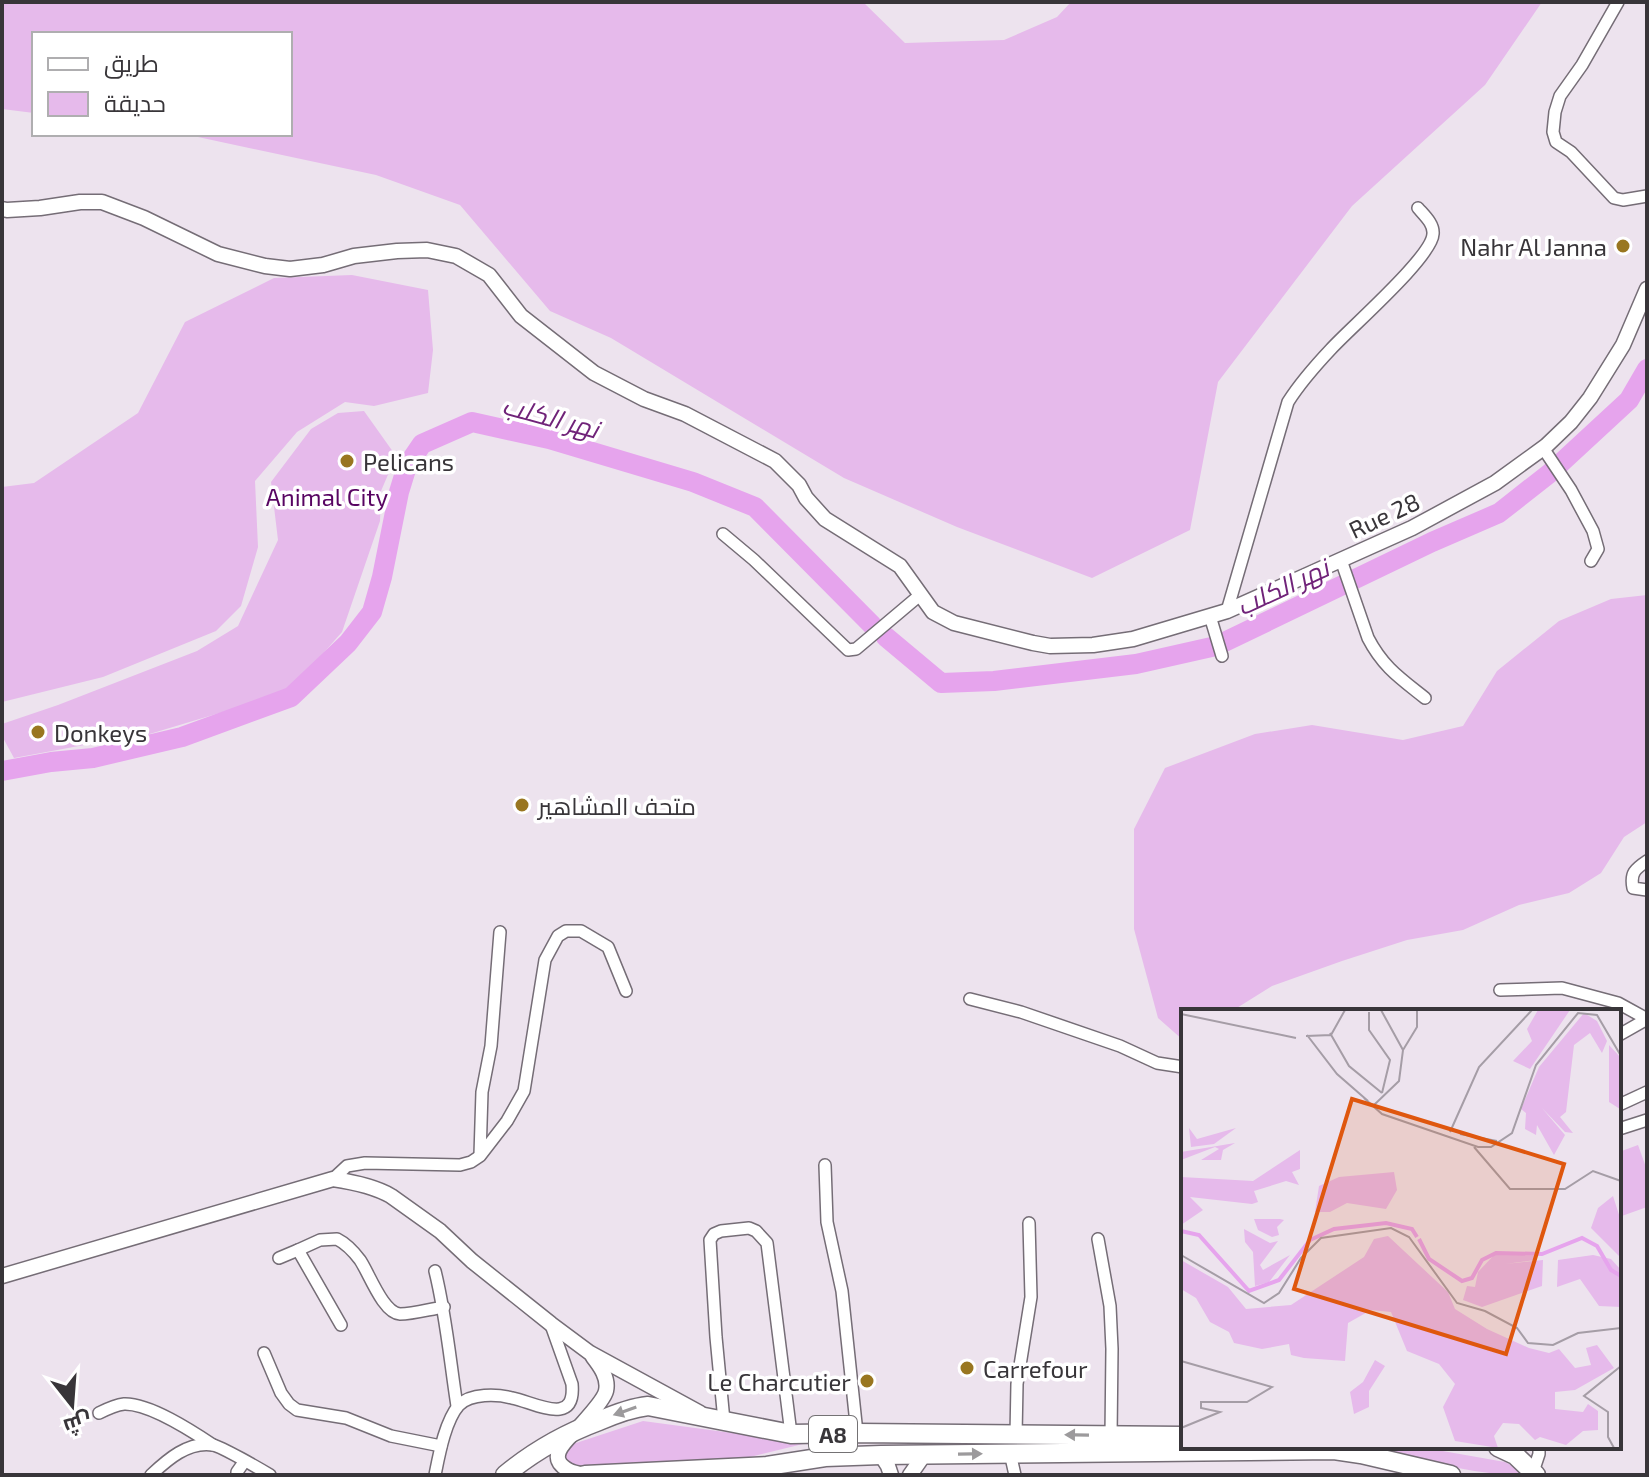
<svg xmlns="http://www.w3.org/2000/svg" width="1649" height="1477" font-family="'Exo 2',Cairo,sans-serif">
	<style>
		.green { fill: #e6baeb }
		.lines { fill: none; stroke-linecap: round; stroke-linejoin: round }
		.river { stroke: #e6a4ed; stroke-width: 20 }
		.minor-casing { stroke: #756d76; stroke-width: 14 }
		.tertiary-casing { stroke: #756d76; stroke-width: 17 }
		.secondary-casing { stroke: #756d76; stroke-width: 17 }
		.trunk-casing { stroke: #756d76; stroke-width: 21 }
		.minor { stroke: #fff; stroke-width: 11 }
		.tertiary { stroke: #fff; stroke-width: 14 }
		.secondary { stroke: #fff; stroke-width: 14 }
		.trunk { stroke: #fff; stroke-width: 18 }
		.oneway { fill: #9c9a9c }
		.poi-dot { fill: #997620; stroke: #fff; stroke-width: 3 }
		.labels { text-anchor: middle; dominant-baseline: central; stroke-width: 7; stroke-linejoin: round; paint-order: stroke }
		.shield { fill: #fff; stroke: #747274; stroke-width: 2 }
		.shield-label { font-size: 22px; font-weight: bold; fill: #383539 }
		.poi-label { font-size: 24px; fill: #383539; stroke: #fff; text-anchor: start }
		.park-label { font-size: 24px; fill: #580462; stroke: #fff }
		.street-label { font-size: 24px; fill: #383539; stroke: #fff }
		.water-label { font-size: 26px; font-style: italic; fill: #702379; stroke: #fff }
		.inset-river { fill: none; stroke: #e6a4ed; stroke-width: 4 }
		.inset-road { fill: none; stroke: #a59da6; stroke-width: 2 }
		.view { fill: #df570e; fill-opacity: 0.15; stroke: #df570e; stroke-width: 4 }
		.inset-edge { fill: none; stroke: #383539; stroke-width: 4 }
	</style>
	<rect width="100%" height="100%" fill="#ede3ee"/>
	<g class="green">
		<path d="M2,2H863L905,43L1004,40L1057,17L1071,2H1542L1485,85L1352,206L1218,382L1190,530L1092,578L957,527L844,478L611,338L550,311L460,205L376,175L184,134H290V34H34V113L2,109Z"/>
		<path d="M352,275L428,290L433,350L428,393L374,406L345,402L297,432L255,481L258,547L241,606L216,631L103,677L2,702V487L34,483L138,413L185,322L274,278Z"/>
		<path d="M364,411L396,456L381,491L380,521L342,632L289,692L133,739L95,743L14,758L2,736V724L58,705L197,651L238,626L278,540L271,482L311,429L338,413Z"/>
		<path d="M1647,595V822L1624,837L1601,873L1569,893L1519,905L1463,930L1407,940L1342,961L1272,986L1232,1011H1183V1040L1158,1018L1134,929V829L1165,768L1255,734L1312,725L1403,740L1463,726L1497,671L1559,621L1611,599Z"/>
		<path d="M1638,1145L1647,1170V1207L1619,1217V1152Z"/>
		<path d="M643,1421L807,1443L746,1458L586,1465H571L566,1461L564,1455L570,1445Z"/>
		<path d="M1372,1447H1420L1505,1462L1516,1468L1521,1475C1473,1475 1418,1459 1372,1447Z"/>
	</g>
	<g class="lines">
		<g class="river">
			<path d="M886,637L941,683L994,681L1136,664L1216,646L1432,542L1499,513L1550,473L1629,400L1647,369"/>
			<path d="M2,771L51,762L93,758L182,737L291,697L348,643L372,612L382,577L399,492L407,466L422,444L472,422L549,439L693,482L755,507L872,625"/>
		</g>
		<g class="minor-casing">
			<g id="minor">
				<path d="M1618,2L1582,65L1560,96L1555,112L1553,132L1556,142L1571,152L1614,198L1623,200L1647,196"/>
				<path d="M1543,448L1571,490L1593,531L1598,549L1591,561"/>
				<path d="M723,534L754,560L848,650L856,649L920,595"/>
				<path d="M1341,560L1368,638C1383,667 1400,678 1425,698"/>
				<path d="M1227,611L1288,402C1300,383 1315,366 1331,349C1350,328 1432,257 1433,234C1434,224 1425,216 1418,208"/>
				<path d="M1210,616L1222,656"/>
				<path d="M1647,861C1635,869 1630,873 1633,888L1647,890"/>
				<path d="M1500,990L1562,988L1618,1003L1647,1019"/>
				<path d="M970,999L1021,1012L1120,1046L1157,1063L1183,1067"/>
				<path d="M1619,1035L1647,1019"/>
				<path d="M1619,1105L1647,1092"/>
				<path d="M1619,1129L1647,1120"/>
				<path d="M480,1155L482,1092L491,1046L500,932"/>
				<path d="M825,1165L827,1222L842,1291L857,1433"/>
				<path d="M333,1179L347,1166L365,1163L460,1165L471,1162L480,1156L507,1121L524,1091L545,960L558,936L566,931H581L608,947L626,991"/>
				<path d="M1098,1239L1110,1306L1112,1349L1111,1436"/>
				<path d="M279,1258L298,1250"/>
				<path d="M435,1271C446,1315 450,1361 457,1406"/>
				<path d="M341,1325L298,1250L320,1240L337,1239C345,1243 354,1252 360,1260C369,1273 383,1313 400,1314C414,1314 430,1309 444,1307"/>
				<path d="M264,1353L281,1393L289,1404L297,1410L346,1418L391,1436L441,1446"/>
				<path d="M99,1413C107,1409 115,1405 124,1404C149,1403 192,1431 213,1445"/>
				<path d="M724,1421L716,1337L710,1240L714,1234L721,1231L749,1228L756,1231L767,1243L791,1434"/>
				<path d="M1016,1435L1017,1384L1031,1297L1029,1223"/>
				<path d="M1010,1453L1015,1475"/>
				<path d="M151,1475C167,1460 188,1441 213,1445C222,1447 260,1469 270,1475"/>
				<path d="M237,1475V1472L244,1462"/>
				<path d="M435,1475C439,1455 445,1421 459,1405C471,1393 497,1394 512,1398C534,1402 576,1428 572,1384L551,1325"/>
				<path d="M1532,1475L1539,1454V1447"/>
			</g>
		</g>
		<g class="tertiary-casing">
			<g id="tertiary">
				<path d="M2,209L7,210L40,208L80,202H102L144,218L218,254L265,266L290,269L323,265L354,256L397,251L427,250L456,256L489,275L521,316L594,373L644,399L685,414L775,461L799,485L806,498L825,519L900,566L933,612L954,623L1033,643L1050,646L1093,645L1133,639L1227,611L1412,528L1495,483L1546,446L1571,422L1590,398L1623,345L1647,289"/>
				<path d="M2,1276L333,1179C353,1182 374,1186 391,1196L440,1231L472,1261L551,1324L590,1353L700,1413"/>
				<path d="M586,1475C581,1474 573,1473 568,1470C543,1456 571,1437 580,1426C587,1418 604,1400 606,1391C609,1378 600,1366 593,1357"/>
			</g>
		</g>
		<g class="secondary-casing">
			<g id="secondary">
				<path d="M881,1455L888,1466L891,1475"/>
				<path d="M910,1475L924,1455"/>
			</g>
		</g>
		<g class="trunk-casing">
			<g id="trunk">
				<path d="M1498,1447L1515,1455L1536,1475"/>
				<path d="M505,1475C534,1451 564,1434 599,1421C615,1414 630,1408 648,1406L791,1434L857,1433L1183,1436"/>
				<path d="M585,1475L767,1466L825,1457L881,1455L1334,1450L1361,1454L1451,1475"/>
			</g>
		</g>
		<use href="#minor" class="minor"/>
		<use href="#tertiary" class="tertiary"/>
		<use href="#secondary" class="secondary"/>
		<use href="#trunk" class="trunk"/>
	</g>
	<defs><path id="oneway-solid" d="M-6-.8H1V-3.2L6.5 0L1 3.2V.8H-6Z" transform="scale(2)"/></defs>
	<g class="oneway">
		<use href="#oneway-solid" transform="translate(625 1411) rotate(161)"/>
		<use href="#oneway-solid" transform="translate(1077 1435) rotate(-179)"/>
		<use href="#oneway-solid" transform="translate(970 1454) rotate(-1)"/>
	</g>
	<g class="poi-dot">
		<circle cx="1623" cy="246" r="8"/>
		<circle cx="347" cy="461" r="8"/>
		<circle cx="38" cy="732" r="8"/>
		<circle cx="522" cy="805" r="8"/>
		<circle cx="967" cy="1368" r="8"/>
		<circle cx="867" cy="1381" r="8"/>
	</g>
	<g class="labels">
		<rect class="shield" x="809" y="1416" width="48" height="36" rx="6"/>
		<g class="shield-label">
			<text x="833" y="1434">A8</text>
		</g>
		<g class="poi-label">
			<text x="1607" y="246" text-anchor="end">Nahr Al Janna</text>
			<text x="363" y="461">Pelicans</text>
			<text x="54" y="732">Donkeys</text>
			<text x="538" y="805">متحف المشاهير</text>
			<text x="983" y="1368">Carrefour</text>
			<text x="851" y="1381" text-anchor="end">Le Charcutier</text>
		</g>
		<g class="park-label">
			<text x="327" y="496">Animal City</text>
		</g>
		<g class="street-label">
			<text transform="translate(1384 515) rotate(-25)">Rue 28</text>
		</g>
		<g class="water-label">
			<text transform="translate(551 416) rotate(15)">نهر الكلب</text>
			<text transform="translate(1282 586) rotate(-25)">نهر الكلب</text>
		</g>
	</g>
	<g transform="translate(1181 1009)">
		<rect width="440" height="440" fill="#ede3ee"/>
		<path d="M357,1H389L349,60L332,52L351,32L346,20ZM403,4L416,12L426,32L421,44L409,24L393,36L385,103L379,108L392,124L384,123L361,99L384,126L373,146L356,116L355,126L344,120L345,104L340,100L358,58ZM428,36L440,49L439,100L428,93ZM8,119L16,130L55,119L33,135L10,138ZM54,134L42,141L40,151H20L38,140L34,138L0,151V143ZM119,141V160L111,163L118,176L105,172L73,182L77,193L71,195L9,188L22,201L0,216V168L72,172ZM213,163L216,181L205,200L166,194L149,203H134L138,177L158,168ZM432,187L440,212V249L410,219L417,199ZM73,210H99L103,211L96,218L98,226L91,228L77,221ZM63,220L89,234L97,232L79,256L82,261L109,246L88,273L74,277L72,243L64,233ZM207,227L267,283L274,300L306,320L348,339L368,344L378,340L394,359L410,356L405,339L416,336L433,359L394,381L374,383V400L402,403L407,395L417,402V421L402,422L385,436L359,428L354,431L338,415L322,414L313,427L317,439L274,432L262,398L274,375L258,355L226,342L210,303L190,301L167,314L164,352L123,349L110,346L108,335L81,340L53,334L48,323L29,313L15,289L0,280V251L47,278L65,300L110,296L183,248L193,230ZM315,244L353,247L354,251L324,255L362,251L361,277L301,298L282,291L286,277L294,278L297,263ZM412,246L430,250L440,261V298L418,297L399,270L376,278L377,251ZM194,351L204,357L188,382V398L173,405L169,383L182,373Z" fill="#e6baeb"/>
		<path class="inset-river" d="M0,222L18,226L68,282L98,271L129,231L153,220L205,214L231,220L236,228M238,230L248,250L281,272L291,269L301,251L315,244L361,245L401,229L416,237L430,261L440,267"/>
		<path class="inset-road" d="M200,1L222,41M188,3V21L209,51L201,84M0,5L115,29M149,24L168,57L201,84M126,26L156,65L187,92M125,27L150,26L164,1M183,89L201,105L297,138H310L331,124L355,56L397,4L416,6L440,47M193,96L218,72L222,41L236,18V1M269,123L298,58L351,1M279,125L316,132M293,138L329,180H384L412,162L440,172M0,246L83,294L98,284L120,249L140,229L210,219L228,228L276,294L304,302L336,319L347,334L372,336L397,324L440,319M0,352L91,378L66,393H20V399L39,403L0,419M433,439L427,428V403L403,387L440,357"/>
		<path class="view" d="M171,90L383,155L325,345L113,280Z"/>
		<rect width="440" height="440" class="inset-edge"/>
	</g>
	<rect width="1649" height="1477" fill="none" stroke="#383539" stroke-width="8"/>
	<rect x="32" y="32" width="260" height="104" fill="#ffffff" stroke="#afaeb0" stroke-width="2"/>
	<rect x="48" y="58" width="40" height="12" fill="#ffffff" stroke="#afaeb0" stroke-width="2"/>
	<text x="104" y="72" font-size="24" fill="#383539">طريق</text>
	<rect x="48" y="92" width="40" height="24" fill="#e6baeb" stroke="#afaeb0" stroke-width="2"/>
	<text x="104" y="112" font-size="24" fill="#383539">حديقة</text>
	<g transform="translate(72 1405) rotate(163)" stroke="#ffffff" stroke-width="6" paint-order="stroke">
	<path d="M0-6L14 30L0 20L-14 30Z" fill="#383539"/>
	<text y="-12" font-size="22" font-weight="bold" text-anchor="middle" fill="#383539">ش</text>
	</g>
</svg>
